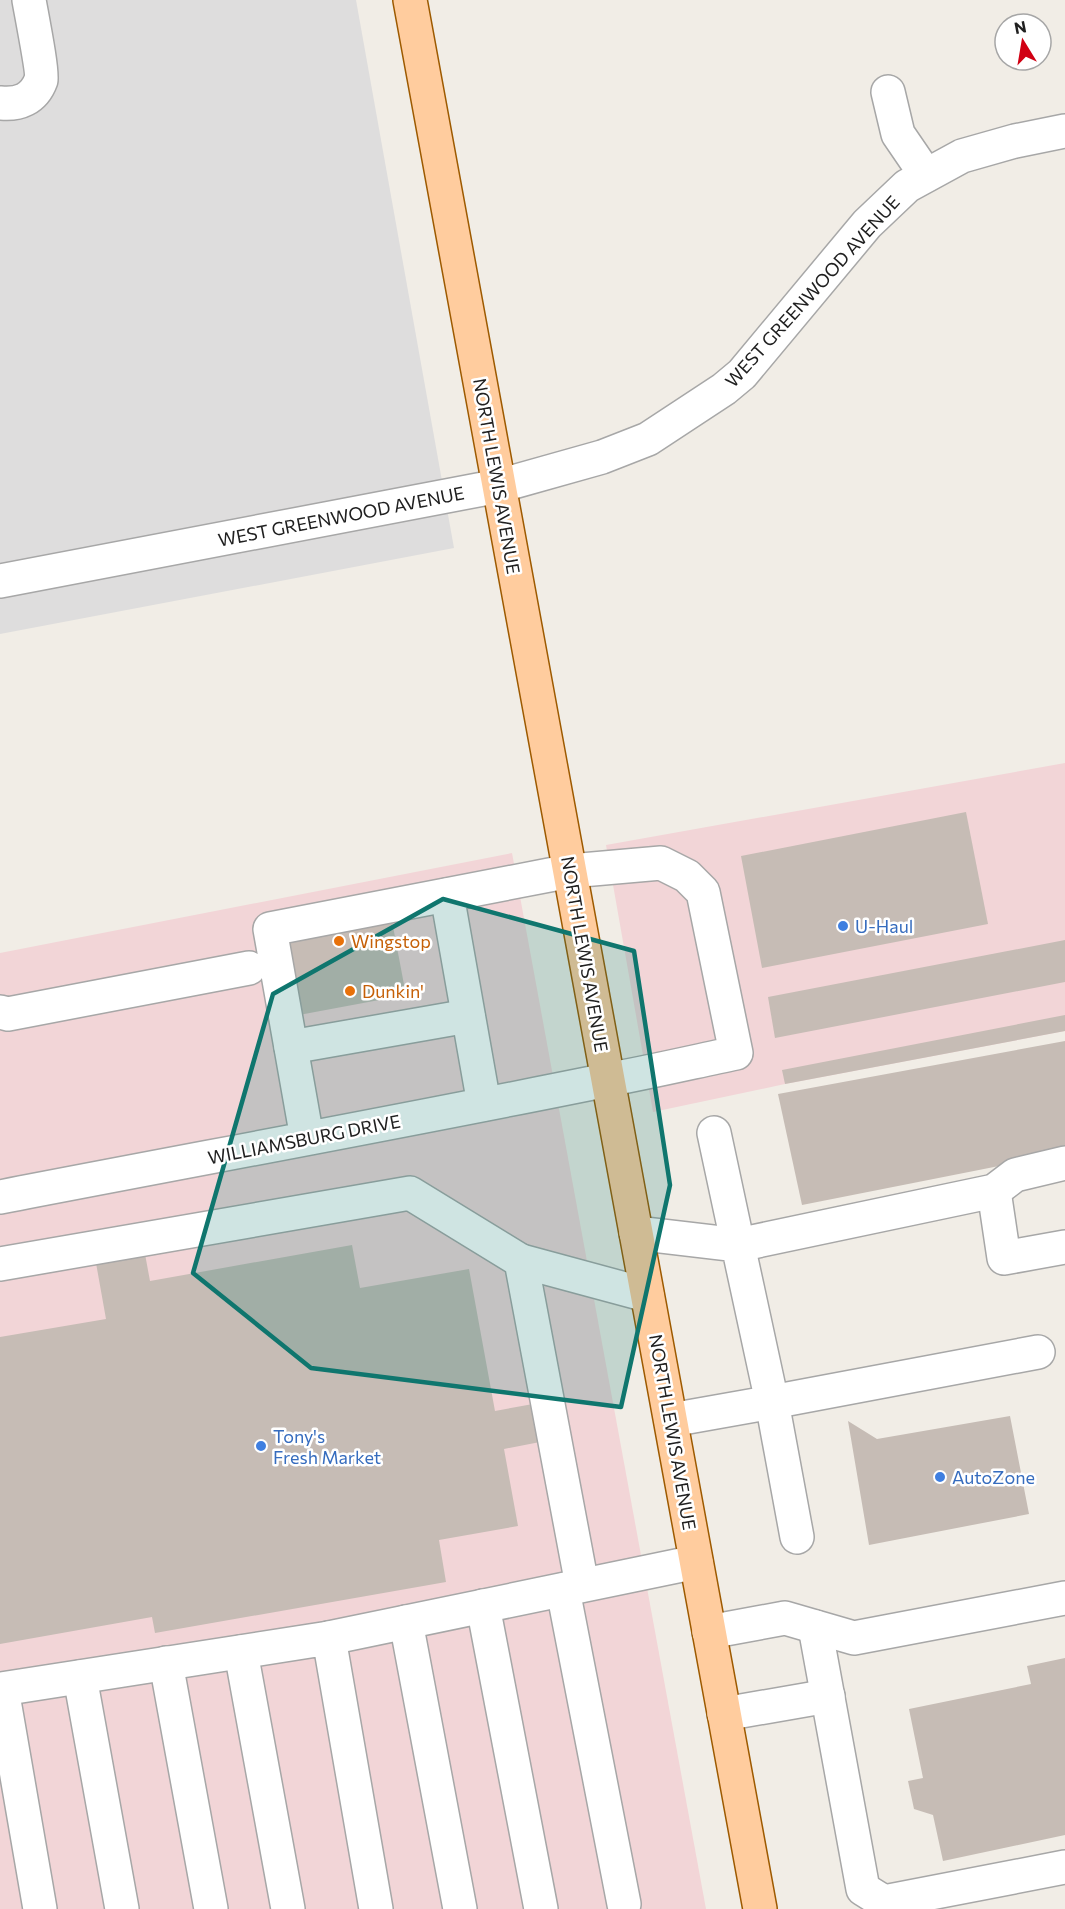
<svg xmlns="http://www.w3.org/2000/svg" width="1065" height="1909" font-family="Commissioner,sans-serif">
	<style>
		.residential { fill: #dedddd }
		.commercial { fill: #f2d5d7 }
		.building { fill: #c6bcb5 }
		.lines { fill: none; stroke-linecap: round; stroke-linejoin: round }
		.minor-casing { stroke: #a7a7a7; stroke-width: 36 }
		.major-casing { stroke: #9d5a00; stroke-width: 36 }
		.minor { stroke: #fff; stroke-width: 33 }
		.major { stroke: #ffcc9e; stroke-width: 33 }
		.marked { fill: #0f766e; fill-opacity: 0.2; stroke: #0f766e; stroke-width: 4.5; stroke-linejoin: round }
		.shop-dot { fill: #3f7fe0; stroke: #fff; stroke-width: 2 }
		.food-dot { fill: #e8710a; stroke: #fff; stroke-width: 2 }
		.labels { text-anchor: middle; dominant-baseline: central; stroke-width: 5; stroke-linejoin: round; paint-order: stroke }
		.street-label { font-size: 18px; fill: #202020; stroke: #fff }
		.shop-label { font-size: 18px; fill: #366cbe; stroke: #fff; text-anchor: start }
		.food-label { font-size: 18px; fill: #c56008; stroke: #fff; text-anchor: start }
	</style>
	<rect width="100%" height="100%" fill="#f1ede6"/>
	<path class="residential" d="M0,0H356L454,548L0,634Z"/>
	<g class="commercial">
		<path d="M1065,763V1031L785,1084L653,1112L606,845Z"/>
		<path d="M512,853L706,1909H0V953Z"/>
	</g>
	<g class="building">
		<path d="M966,812L988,924L762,968L741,856Z"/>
		<path d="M391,916L406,995L299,1015L285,936Z"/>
		<path d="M1065,940V982L775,1038L768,997Z"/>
		<path d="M1065,1015V1031L785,1084L782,1070Z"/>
		<path d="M1065,1041V1153L802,1205L778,1094Z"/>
		<path d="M352,1245L360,1288L469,1269L495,1411L533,1404L540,1442L504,1449L518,1526L439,1540L446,1582L155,1633L152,1617L0,1644V1337L106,1319L96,1263L145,1254L150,1281Z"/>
		<path d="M1010,1416L1029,1514L869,1545L848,1421L877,1439Z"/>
		<path d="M1065,1658V1835L943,1861L933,1815L914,1809L908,1781L923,1778L909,1709L1031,1684L1027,1666Z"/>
	</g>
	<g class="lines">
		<g class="minor-casing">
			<g id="minor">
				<path d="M888,92L898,134L926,175"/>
				<path d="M0,103C19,105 34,99 41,80C43,72 31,12 29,0"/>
				<path d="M0,581L499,486L602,457L648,439L724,389L742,374L867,224L907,186L962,156L1015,141L1065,131"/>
				<path d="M447,895L484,1104"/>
				<path d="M0,1012L8,1014L249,968"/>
				<path d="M291,1047L468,1016"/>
				<path d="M714,1133L738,1245L994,1191L1015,1175L1065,1163"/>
				<path d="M994,1191L1004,1258L1065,1247"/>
				<path d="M0,1197C202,1158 405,1121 607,1080C650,1072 693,1062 736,1053L703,892L687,876L661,863L570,871L270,929L307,1138"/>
				<path d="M636,1233L738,1245L772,1402L671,1420"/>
				<path d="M521,1261L647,1295"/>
				<path d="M0,1264L410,1193L521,1261L582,1585"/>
				<path d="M797,1537L772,1402L1038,1352"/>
				<path d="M563,1590L624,1904"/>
				<path d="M483,1606L541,1909"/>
				<path d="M406,1622L460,1909"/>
				<path d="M815,1627L863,1889L884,1902L1065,1867"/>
				<path d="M709,1632L785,1618L854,1638L1065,1598"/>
				<path d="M329,1638L696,1562"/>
				<path d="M241,1652L288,1909"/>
				<path d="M166,1663L211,1909"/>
				<path d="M80,1677L122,1909"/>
				<path d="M724,1714L828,1696"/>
				<path d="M40,1909L2,1689L329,1638L376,1909"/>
			</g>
		</g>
		<g class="major-casing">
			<path id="major" d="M410,0L760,1909"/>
		</g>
		<use href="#minor" class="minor"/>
		<use href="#major" class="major"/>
	</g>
	<path class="marked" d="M443,899L634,951L670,1185L621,1407L311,1368L193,1273L273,994Z"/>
	<g class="shop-dot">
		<circle cx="843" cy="926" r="6"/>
		<circle cx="261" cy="1446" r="6"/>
		<circle cx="940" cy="1477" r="6"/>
	</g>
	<g class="food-dot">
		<circle cx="339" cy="941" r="6"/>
		<circle cx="350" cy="991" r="6"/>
	</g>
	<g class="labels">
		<g class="street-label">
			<text transform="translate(812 291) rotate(-48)">WEST GREENWOOD AVENUE</text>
			<text transform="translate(497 476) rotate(80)">NORTH LEWIS AVENUE</text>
			<text transform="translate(341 516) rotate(-11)">WEST GREENWOOD AVENUE</text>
			<text transform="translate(585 954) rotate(80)">NORTH LEWIS AVENUE</text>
			<text transform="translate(304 1139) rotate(-11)">WILLIAMSBURG DRIVE</text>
			<text transform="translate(673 1432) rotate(80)">NORTH LEWIS AVENUE</text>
		</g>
		<g class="shop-label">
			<text x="855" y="926">U-Haul</text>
			<text x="273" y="1436">Tony's<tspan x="273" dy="21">Fresh Market</tspan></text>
			<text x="952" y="1477">AutoZone</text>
		</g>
		<g class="food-label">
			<text x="351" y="941">Wingstop</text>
			<text x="362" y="991">Dunkin'</text>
		</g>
	</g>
	<g transform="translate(1023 42) rotate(349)"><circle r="28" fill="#ffffff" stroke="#a6a6a6" stroke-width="1.5"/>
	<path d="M0-4.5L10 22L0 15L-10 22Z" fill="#d10013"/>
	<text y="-9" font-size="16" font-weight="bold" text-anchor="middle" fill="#202020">N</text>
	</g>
</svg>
